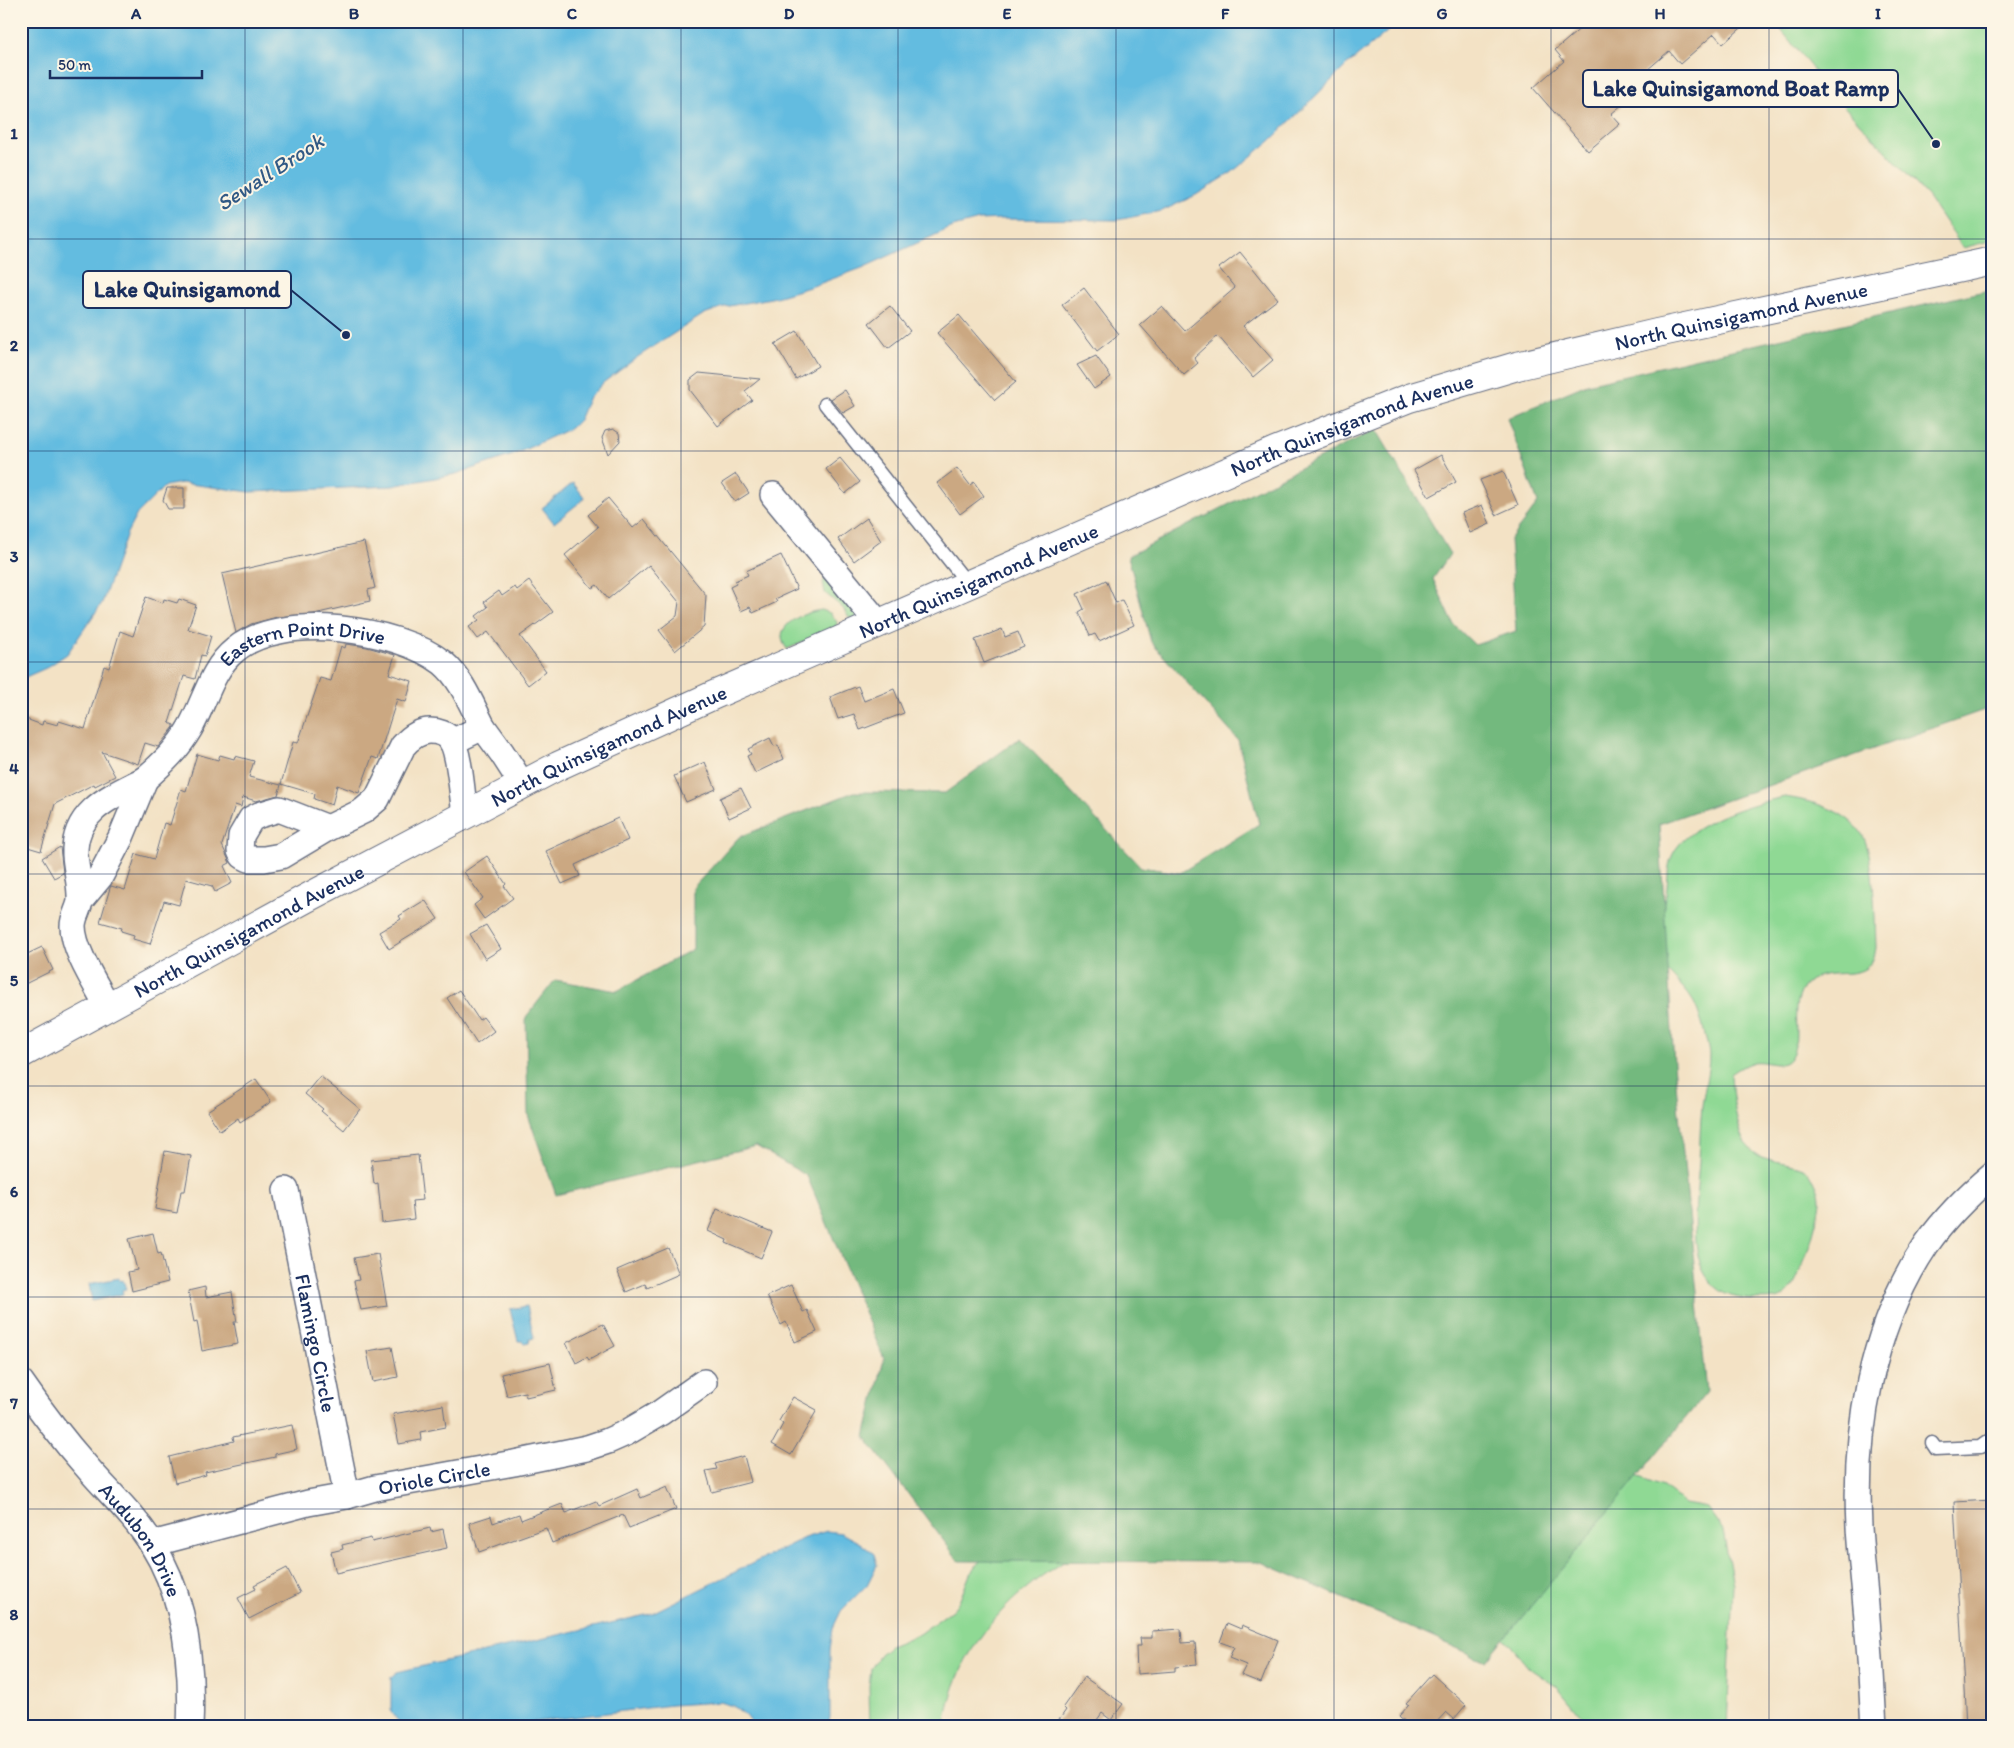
<svg xmlns="http://www.w3.org/2000/svg" width="2014" height="1748" font-family="Itim,sans-serif">
	<style>
		.green { fill: #8fd994; stroke: #558479 }
		.forest { fill: #73b97e; stroke: #47746e }
		.water { fill: #63bce0; stroke: #3f769f }
		.building { fill: #cba882 }
		.lines { fill: none; stroke-linecap: round; stroke-linejoin: round }
		.service-casing { stroke: #676e82; stroke-width: 15 }
		.minor-casing { stroke: #676e82; stroke-width: 28 }
		.secondary-casing { stroke: #676e82; stroke-width: 30 }
		.service { stroke: #fff; stroke-width: 12 }
		.minor { stroke: #fff; stroke-width: 25 }
		.secondary { stroke: #fff; stroke-width: 28 }
		.grid { fill: none; stroke: #1b2f5e; stroke-width: 1; stroke-opacity: 0.55 }
		.labels { text-anchor: middle; dominant-baseline: central; stroke-width: 4; stroke-linejoin: round; paint-order: stroke }
		.street-label { font-size: 21px; fill: #1b2f5e; stroke: #fcf5e5 }
		.water-label { font-size: 22px; font-style: italic; fill: #315985; stroke: #fcf5e5 }
		.leader { fill: none; stroke: #1b2f5e; stroke-width: 2 }
		.callout-dot { fill: #1b2f5e; stroke: #fcf5e5; stroke-width: 2 }
		.callout { fill: #fcf5e5; stroke: #1b2f5e; stroke-width: 2 }
		.callout-label { font-size: 22px; text-anchor: middle; font-weight: bold; fill: #1b2f5e }
		.neatline { fill: none; stroke: #1b2f5e; stroke-width: 2 }
		.grid-label { font-size: 16px; text-anchor: middle; font-weight: bold; fill: #1b2f5e }
	</style>
	<rect width="100%" height="100%" fill="#fcf5e5"/>
	<filter id="ink" filterUnits="userSpaceOnUse"><feTurbulence type="fractalNoise" baseFrequency=".02" numOctaves="2"/><feDisplacementMap in="SourceGraphic" scale="10" xChannelSelector="R" yChannelSelector="G"/><feConvolveMatrix kernelMatrix="1 2 1 2 8 2 1 2 1" color-interpolation-filters="sRGB"/></filter>
	<filter id="wash" filterUnits="userSpaceOnUse"><feTurbulence type="fractalNoise" baseFrequency=".0096" numOctaves="4" result="noise"/><feDisplacementMap in="SourceGraphic" scale="20" xChannelSelector="R" yChannelSelector="G"/><feGaussianBlur stdDeviation="1.12" result="paint"/><feColorMatrix in="noise" values="0 0 0 0 0 0 0 0 0 0 0 0 0 0 0 0 0 1.4 0 .05"/><feComposite in="paint" operator="in"/></filter>
	<g filter="url(#wash)">
		<rect width="100%" height="100%" fill="#f3e2c5"/>
		<g class="green">
			<path d="M1774,21H1993V240L1963,248L1928,197L1830,91Z"/>
			<path d="M826,578L859,617L852,619L849,618L843,608L825,593L823,582Z"/>
			<path d="M822,610L830,613L837,622L836,628L787,649C769,626 804,612 822,610Z"/>
			<path d="M1785,797C1811,801 1843,809 1860,831C1875,850 1875,922 1876,948C1871,987 1834,965 1811,980C1783,999 1805,1038 1790,1058C1782,1070 1767,1060 1754,1062C1746,1064 1738,1069 1731,1074C1732,1095 1736,1134 1751,1150C1766,1164 1798,1162 1808,1171C1811,1174 1813,1179 1815,1183C1818,1189 1820,1194 1820,1201C1819,1218 1799,1289 1784,1296C1775,1301 1758,1300 1747,1299C1728,1297 1716,1291 1705,1274C1689,1248 1697,1192 1699,1162C1700,1144 1700,1125 1702,1106C1704,1089 1709,1072 1709,1055C1708,1043 1699,1010 1693,1001C1682,982 1661,971 1655,948C1652,936 1662,910 1665,898C1669,884 1666,869 1672,856C1686,823 1752,803 1785,797Z"/>
			<path d="M1583,1456L1663,1486L1685,1504L1707,1508L1723,1530L1733,1585L1727,1727H1590L1557,1687L1529,1668L1438,1560Z"/>
			<path d="M984,1556L1071,1557C1008,1594 954,1651 945,1727H870L869,1687L871,1669L880,1654L890,1646L919,1634L952,1610L959,1602L970,1574Z"/>
		</g>
		<path class="forest" d="M1993,289V707L1659,824L1674,1064L1707,1392L1486,1661L1261,1562L959,1561L865,1437L884,1359L807,1176L756,1146L556,1195L528,1115L526,1017L555,980L617,991L693,949V888L739,837L854,792L945,793L1020,738L1141,867L1180,873L1259,824L1238,740L1151,642L1128,556L1376,429L1450,554L1433,579L1454,625L1475,645L1516,631L1510,539L1538,503L1507,418L1587,384Z"/>
		<g class="water">
			<path d="M21,21H1400L1347,65L1271,140L1231,173L1196,195L1162,211L1117,220L1002,219L979,220L953,227L862,268L813,286L776,297L724,307L704,314L639,356L604,382L588,399L579,420L571,428L513,455L456,474L392,486L250,492L182,483L165,486L137,514L127,533L102,603L67,654L46,668L21,679Z"/>
			<path d="M573,483L585,498L554,523L542,508Z"/>
			<path d="M119,1278L120,1281L123,1280L126,1289L122,1290L123,1294L92,1301L89,1284Z"/>
			<path d="M527,1306L534,1338L530,1339L529,1343L524,1344L522,1341H518L510,1309Z"/>
			<path d="M827,1531L841,1533L860,1543L874,1554L877,1565L867,1585L841,1611L833,1628L830,1650V1717L828,1727H754L743,1713L733,1706L719,1702L672,1705L493,1727H402L391,1711V1677L397,1672L650,1614L804,1538Z"/>
		</g>
		<g id="blocks">
			<g class="building">
				<path d="M1589,21H1749L1723,44L1714,34L1680,64L1669,51L1639,77L1646,85L1611,114L1620,124L1588,151L1533,88L1564,61L1555,50Z"/>
				<path d="M1240,252L1278,299L1243,326L1273,360L1253,377L1218,336L1194,358L1198,363L1184,375L1140,325L1162,306L1185,331L1235,288L1219,268Z"/>
				<path d="M1084,288L1119,334L1097,351L1062,305Z"/>
				<path d="M890,306L910,331L888,348L869,323Z"/>
				<path d="M959,315L1016,382L995,400L937,333Z"/>
				<path d="M797,331L818,366L796,379L775,344Z"/>
				<path d="M1096,356L1111,377L1094,389L1077,365Z"/>
				<path d="M699,373L760,379L745,391L752,400L718,426L690,390V380Z"/>
				<path d="M845,390L855,406L843,413L831,399Z"/>
				<path d="M613,429L619,433L620,441L608,454L602,438L605,431Z"/>
				<path d="M1441,455L1456,482L1429,497L1414,470Z"/>
				<path d="M840,458L860,482L845,494L826,469Z"/>
				<path d="M957,468L970,485L974,482L984,496L960,514L937,483Z"/>
				<path d="M1503,471L1518,505L1496,515L1480,480Z"/>
				<path d="M736,474L749,493L735,502L722,483Z"/>
				<path d="M167,488H184V509H168L163,500Z"/>
				<path d="M608,498L633,528L644,519L706,595L704,627L675,651L659,630L677,616L679,602L649,565L608,599L597,585L592,588L565,555L598,527L588,515Z"/>
				<path d="M1482,505L1490,524L1470,533L1462,513Z"/>
				<path d="M867,518L881,541L854,561L838,539Z"/>
				<path d="M364,542L375,588L368,590L370,601L314,614L277,617L251,624L236,633L222,574Z"/>
				<path d="M781,555L797,589L775,599L777,602L753,613L750,607L741,611L730,587L736,584L735,581L748,575L746,571Z"/>
				<path d="M1106,580L1116,603L1122,600L1134,625L1099,641L1095,634L1090,636L1079,612L1084,609L1077,594Z"/>
				<path d="M529,581L553,612L520,636L546,671L528,685L488,632L478,639L469,627L479,620L476,616L488,607L484,602L499,591L502,596L515,587L517,590Z"/>
				<path d="M146,597L163,603L164,599L177,603L179,599L196,605L188,629L211,636L205,656L201,655L195,679L184,676L169,723L174,725V727L158,747L145,743L138,764L102,752L115,776L95,786L94,784L55,804L41,851L21,845V735L26,719L42,725L43,721L58,725L59,721L85,729L104,666L109,668L120,631L133,636Z"/>
				<path d="M1002,629L1005,637L1018,632L1024,647L984,663L975,640Z"/>
				<path d="M346,644L367,647L395,655L389,674L412,681L406,702L397,699L378,759L372,757L359,793L337,785L332,805L314,799L315,794L281,784L293,742L298,743L320,678L331,681L341,646L345,648Z"/>
				<path d="M858,686L864,701L894,689L904,713L860,730L854,714L838,719L830,697Z"/>
				<path d="M770,738L774,746L778,745L784,759L755,773L747,756L751,754L748,749Z"/>
				<path d="M197,754L218,760L220,755L234,759L235,756L254,761L249,777L281,785L278,795L256,801L243,797L241,807L235,805L222,845L230,863L224,866L232,883L215,892L212,886L186,879L179,905L164,901L150,944L133,939L134,935L121,931L122,928L100,922L110,888L111,886L125,890L136,854L154,859L164,823L170,825L181,789L186,791Z"/>
				<path d="M705,762L716,789L686,802L674,776Z"/>
				<path d="M741,788L751,808L729,818L720,798Z"/>
				<path d="M618,818L628,840L575,865L580,876L562,884L546,851Z"/>
				<path d="M60,847L63,873L54,878L42,858Z"/>
				<path d="M487,856L506,884L504,886L513,898L484,919L474,905L483,898L464,872Z"/>
				<path d="M425,900L438,919L389,949L379,932L401,919L399,916Z"/>
				<path d="M486,925L501,949L485,959L470,934Z"/>
				<path d="M42,947L53,970L21,986V957Z"/>
				<path d="M459,990L479,1020L483,1017L494,1031L477,1044L447,998Z"/>
				<path d="M320,1076L360,1109L344,1130L321,1111L323,1109L305,1094Z"/>
				<path d="M256,1079L271,1102L240,1122L238,1118L220,1131L207,1111Z"/>
				<path d="M165,1151L191,1156L185,1191H181L177,1213L155,1209Z"/>
				<path d="M418,1155L423,1200L412,1201L414,1219L382,1223L378,1183L374,1184L371,1160Z"/>
				<path d="M717,1209L772,1232L761,1258L726,1243L727,1240L708,1231Z"/>
				<path d="M153,1233L158,1254L161,1253L168,1282L132,1291L128,1272L137,1270L129,1239Z"/>
				<path d="M668,1248L679,1274L647,1288L645,1284L626,1292L617,1270Z"/>
				<path d="M378,1254L387,1306L361,1310L354,1281L359,1280L354,1258Z"/>
				<path d="M791,1285L803,1312L807,1310L817,1332L795,1342L786,1322L781,1325L767,1296Z"/>
				<path d="M205,1287L206,1297L232,1292L237,1322H234L238,1344L202,1351L197,1321L194,1322L188,1291Z"/>
				<path d="M603,1324L615,1346L589,1360L587,1357L576,1363L566,1343Z"/>
				<path d="M392,1347L398,1377L373,1382L367,1351Z"/>
				<path d="M550,1363L556,1390L526,1397L525,1392L507,1396L501,1374Z"/>
				<path d="M793,1397L817,1410L791,1455L772,1444L783,1424L779,1421Z"/>
				<path d="M443,1405L446,1427L420,1432L421,1440L399,1444L393,1414Z"/>
				<path d="M292,1425L297,1449L275,1454V1457L205,1472L206,1475L175,1483L169,1457L234,1441L233,1437Z"/>
				<path d="M744,1456L751,1482L712,1492L706,1471L717,1469L715,1464Z"/>
				<path d="M667,1487L676,1509L629,1528L623,1515L552,1543L546,1528L479,1552L469,1523L491,1516L493,1523L519,1514L521,1520L562,1504L566,1513L596,1501L599,1506L637,1489L641,1498Z"/>
				<path d="M1993,1500V1727H1966L1954,1502Z"/>
				<path d="M430,1528L431,1532L443,1529L447,1548L336,1573L331,1552L343,1549L342,1545L371,1538L372,1542Z"/>
				<path d="M287,1568L300,1593L249,1619L238,1598L256,1589L254,1585Z"/>
				<path d="M1227,1623L1241,1629L1242,1625L1278,1640L1261,1683L1241,1675L1246,1665L1229,1658L1234,1647L1220,1642Z"/>
				<path d="M1181,1629L1182,1643L1195,1642L1197,1665L1175,1667V1671L1137,1674L1136,1646H1141L1140,1638H1152V1631Z"/>
				<path d="M1432,1674L1466,1705L1454,1719L1446,1712L1432,1727H1411L1399,1716L1409,1705L1406,1703Z"/>
				<path d="M1084,1677L1123,1704L1111,1720L1102,1713L1092,1727H1054L1066,1710L1063,1707Z"/>
			</g>
		</g>
	</g>
	<g filter="url(#ink)">
		<use href="#blocks" fill-opacity="0" stroke="#676e82" stroke-width="1"/>
		<g class="lines">
			<g class="service-casing">
				<g id="service">
					<path d="M825,404L968,584"/>
					<path d="M1932,1443L1936,1449L1980,1447L1990,1440"/>
				</g>
			</g>
			<g class="minor-casing">
				<g id="minor">
					<path d="M773,495L879,624"/>
					<path d="M483,727L502,753L522,784"/>
					<path id="s1" d="M145,779C163,763 178,749 190,728C205,702 211,669 235,650C281,611 398,628 443,663C462,679 472,706 483,727L452,742"/>
					<path d="M328,828L279,809L259,815L251,819L241,836L240,851L243,856L249,859H264L281,856L328,828L363,811L377,799L403,746C410,738 419,731 430,731C438,731 447,734 451,740C460,753 462,796 465,814"/>
					<path d="M80,901L100,877L121,837L145,779C112,796 73,811 75,855C76,870 81,886 80,901C79,909 73,917 73,926C73,950 97,986 108,1007"/>
					<path id="s2" d="M286,1190L347,1496"/>
					<path id="s3" d="M21,1382C41,1411 63,1440 86,1466C108,1492 134,1515 152,1544C186,1598 193,1664 190,1727"/>
					<path id="s4" d="M152,1544L308,1503L347,1496L375,1488L514,1463L587,1448L608,1441L626,1433L660,1413L704,1382"/>
					<path d="M1874,1727C1872,1695 1871,1664 1868,1633C1866,1597 1861,1562 1859,1527C1854,1431 1871,1327 1926,1245C1945,1218 1968,1195 1993,1174"/>
				</g>
			</g>
			<g class="secondary-casing">
				<g id="secondary">
					<path id="s5" d="M21,1054L305,899L558,766L714,695L1275,451L1409,398L1517,366L1657,333L1993,261"/>
				</g>
			</g>
			<use href="#service" class="service"/>
			<use href="#minor" class="minor"/>
			<use href="#secondary" class="secondary"/>
		</g>
	</g>
	<path class="grid" d="M245,21V1727M463,21V1727M681,21V1727M898,21V1727M1116,21V1727M1334,21V1727M1551,21V1727M1769,21V1727M21,239H1993M21,451H1993M21,662H1993M21,874H1993M21,1086H1993M21,1297H1993M21,1509H1993"/>
	<g class="labels">
		<g class="street-label">
			<text stroke="none"><textPath href="#s5" startOffset="1879">North Quinsigamond Avenue</textPath></text>
			<text stroke="none"><textPath href="#s5" startOffset="1474">North Quinsigamond Avenue</textPath></text>
			<text stroke="none"><textPath href="#s5" startOffset="1069">North Quinsigamond Avenue</textPath></text>
			<text stroke="none"><textPath href="#s1" startOffset="228">Eastern Point Drive</textPath></text>
			<text stroke="none"><textPath href="#s5" startOffset="664">North Quinsigamond Avenue</textPath></text>
			<text stroke="none"><textPath href="#s5" startOffset="259">North Quinsigamond Avenue</textPath></text>
			<text stroke="none"><textPath href="#s2" startOffset="156">Flamingo Circle</textPath></text>
			<text stroke="none"><textPath href="#s4" startOffset="290">Oriole Circle</textPath></text>
			<text stroke="none"><textPath href="#s3" startOffset="199">Audubon Drive</textPath></text>
		</g>
		<g class="water-label">
			<text transform="translate(270 172) rotate(-33)">Sewall Brook</text>
		</g>
	</g>
	<path class="leader" d="M1936 144L1898 89M346 335L291 290"/>
	<g class="callout-dot">
		<circle cx="1936" cy="144" r="5"/>
		<circle cx="346" cy="335" r="5"/>
	</g>
	<g class="callout">
		<rect x="1583" y="70" width="315" height="37" rx="5"/>
		<rect x="83" y="271" width="208" height="37" rx="5"/>
	</g>
	<g class="callout-label">
		<text x="1741" y="96">Lake Quinsigamond Boat Ramp</text>
		<text x="187" y="297">Lake Quinsigamond</text>
	</g>
	<rect width="2014" height="1748" fill="none" stroke="#fcf5e5" stroke-width="55"/>
	<path d="M50 70v8h152v-8" fill="none" stroke="#1b2f5e" stroke-width="2.5"/>
	<text x="58" y="70" font-size="15" fill="#1b2f5e" stroke="#fcf5e5" stroke-width="4" paint-order="stroke">50 m</text>
	<rect x="28" y="28" width="1958" height="1692" class="neatline"/>
	<g class="grid-label">
		<text x="136" y="19">A</text>
		<text x="354" y="19">B</text>
		<text x="572" y="19">C</text>
		<text x="789" y="19">D</text>
		<text x="1007" y="19">E</text>
		<text x="1225" y="19">F</text>
		<text x="1442" y="19">G</text>
		<text x="1660" y="19">H</text>
		<text x="1878" y="19">I</text>
		<text x="14" y="139">1</text>
		<text x="14" y="351">2</text>
		<text x="14" y="562">3</text>
		<text x="14" y="774">4</text>
		<text x="14" y="986">5</text>
		<text x="14" y="1197">6</text>
		<text x="14" y="1409">7</text>
		<text x="14" y="1620">8</text>
	</g>
</svg>
